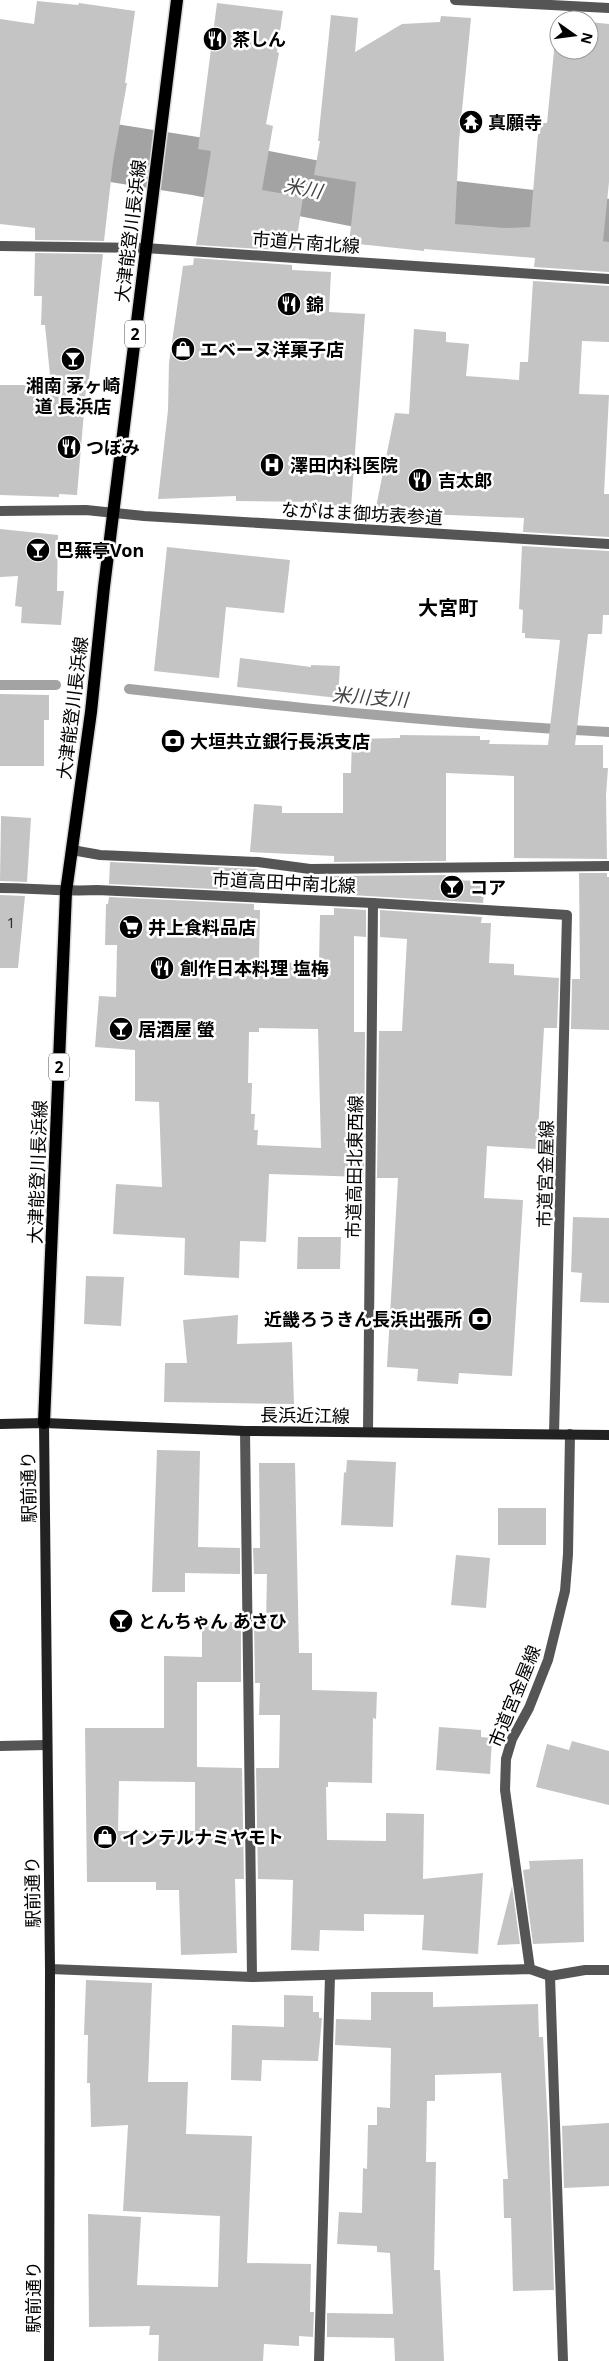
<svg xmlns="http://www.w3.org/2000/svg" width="609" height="2361" font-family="'Noto Sans','Noto Sans JP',sans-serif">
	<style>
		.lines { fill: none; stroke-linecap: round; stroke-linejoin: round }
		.stream { stroke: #a3a3a3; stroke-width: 10 }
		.river { stroke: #a3a3a3; stroke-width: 58 }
		.building { fill: #c4c4c4; fill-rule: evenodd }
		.primary-casing { stroke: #dbdbdb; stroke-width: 15 }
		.lane { stroke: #555; stroke-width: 10 }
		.street { stroke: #555; stroke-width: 10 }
		.secondary { stroke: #222; stroke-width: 10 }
		.primary { stroke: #000; stroke-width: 12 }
		.labels { text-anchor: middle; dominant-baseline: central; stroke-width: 5; stroke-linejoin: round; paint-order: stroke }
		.number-label { font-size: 15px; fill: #313131 }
		.shield { fill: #fff; stroke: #4c4c4c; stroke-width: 1 }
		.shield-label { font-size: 16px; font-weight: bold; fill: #000 }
		.poi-label { font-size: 18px; font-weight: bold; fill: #000; stroke: #fff; text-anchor: start }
		.street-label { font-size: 18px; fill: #000; stroke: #fff }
		.water-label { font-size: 19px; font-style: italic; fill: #444; stroke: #fff }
		.quarter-label { font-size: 20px; font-weight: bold; fill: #000; stroke: #fff }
	</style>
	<rect width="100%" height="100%" fill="#fff"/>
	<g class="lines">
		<g class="stream">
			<path d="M0,685H56"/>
			<path d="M129,689C289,707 448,724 609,732"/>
		</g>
		<path class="river" d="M0,130L113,153L195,166L363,199L609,228"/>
	</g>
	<g class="building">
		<path d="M37,1L78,5L79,3L135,11L125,83H127L113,162L104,241L35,240V228L0,224V19L34,24Z"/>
		<path d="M217,3L283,11L277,52L279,53L266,124L273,126L262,190L303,197L295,251L196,245L211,151L198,149Z"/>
		<path d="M331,15L358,18L355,52L402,24L440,22L441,16L471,18L459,141L455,224L505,228L530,227L538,134H540L541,123H547L557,20H561H559V50H589V22L609,24V182L603,241L609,242V272L534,267L535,258L424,249V251L349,243L356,182L314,175L320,141H318Z"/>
		<path d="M35,253L103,254L88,388H86L77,495L59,494V497L0,495V385H51L45,325H41L42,296H34Z"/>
		<path d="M194,258L292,265V270L331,272L329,312L365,314L351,508H327V502L236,501V496L158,499L168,410L169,363L183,266L193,265Z"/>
		<path d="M533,281L609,286V342L582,341L579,394L609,395L604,494H609V537L523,532L524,518L375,512L395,413L409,414L414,329L446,332V342L469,344L466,376L519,380L520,362H528Z"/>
		<path d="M0,529L58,535L57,591H64L61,625L21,623L22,607L15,606L18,576L0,577Z"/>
		<path d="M522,546L609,551V615H603L602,634H588L575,745H603V768H608L606,795L607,859L514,858V776L446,773V861L334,862V856L250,852L254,804L282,806V813H343V773H351L352,739L400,738V735L480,736V740H490L489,744L548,745L560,640L525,638V633H522L523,610L519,609Z"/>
		<path d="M167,547L290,560L284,613L226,607L219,678L154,671Z"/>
		<path d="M240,658L311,667V665L340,666L338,698L237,687Z"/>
		<path d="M0,694L49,695V720H44V766H0Z"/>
		<path d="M1,816L31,818L27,882L0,881Z"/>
		<path d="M110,862L257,869L255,891L109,884Z"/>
		<path d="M579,873H607V877H609V1030L571,1029L572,979H580Z"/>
		<path d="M446,875V880L485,881L483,903L334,894V876Z"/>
		<path d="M0,895L25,896L18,968H0Z"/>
		<path d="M109,897L254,904V910H260L259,961L319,964L320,915H334V908L366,910V937L354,936V1032H365L364,1177L269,1174L266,1242L240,1241L239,1278L184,1275L185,1238L113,1234L116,1184L162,1187L159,1102L135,1101V1050L95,1047L99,996L116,997L117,945H105L106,904H108ZM259,1028L318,1029L321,1148L257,1145L258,1130H254L255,1114H251L252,1083H248L249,1032H259Z"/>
		<path d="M380,910L482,917L481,923H491L489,963L514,964V975L559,978L557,1028H544L537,1149L487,1146L484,1198L523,1200L512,1376L459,1373L458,1384L417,1381L418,1369L387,1367L398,1178H377L379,1031H402L407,939L380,937Z"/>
		<path d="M573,1217L609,1218V1303L580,1302L582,1273L571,1272Z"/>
		<path d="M298,1237H341L340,1269H297Z"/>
		<path d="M86,1276L124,1277L121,1326L84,1324Z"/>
		<path d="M238,1315L237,1344L292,1342L294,1404L164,1402L165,1363H187L183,1320Z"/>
		<path d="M157,1450L200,1451L198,1547L240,1548V1574L185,1573V1592H152Z"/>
		<path d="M347,1460L396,1462L393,1527L341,1525L344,1472L346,1473Z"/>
		<path d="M259,1463H295L299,1653H312V1690L377,1692L376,1719L373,1718L372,1783L328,1782V1787H326L327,1840L386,1841V1813L424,1814L423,1879L483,1873L478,1954L422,1950L424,1915L364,1914V1931L320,1930L319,1951L291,1950L293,1880L258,1879L256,1768H279L280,1715H259L260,1683H255L254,1622H266L267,1574H254L253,1548H260Z"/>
		<rect x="498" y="1508" width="48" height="37"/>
		<path d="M456,1555L490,1558L486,1608L451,1605Z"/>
		<path d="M202,1622H241V1682H197V1767L242,1768L244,1879H235L237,1953L181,1955L179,1890H156V1882H87L85,1728H164V1656L202,1657ZM119,1781L195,1782V1831H118Z"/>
		<path d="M439,1727L481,1730V1737L492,1738L490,1774L436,1770Z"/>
		<path d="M572,1741L609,1751V1805L536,1787L547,1744L569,1750Z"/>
		<path d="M583,1859L584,1942L533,1944L523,1870L530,1869L529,1861Z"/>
		<path d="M512,1886L520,1944L497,1945Z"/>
		<path d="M86,1980L152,1983L148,2082H188L186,2134L252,2136L247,2263L311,2264L310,2312H314L313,2337L299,2336V2346L264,2344L263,2361H158L159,2335H149L150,2326L89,2327L88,2214L141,2217L137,2285L218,2287L220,2216L123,2211L128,2125L91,2127L90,2083H87L88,2035H84Z"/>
		<path d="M371,1992H433V2007L538,2004L539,2037H543L548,2126L554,2290L513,2291L511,2218H504L503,2179H508L501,2073L435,2075V2101H427L426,2162H436L434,2270H440L444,2361H395L394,2338L327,2337V2313L393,2314L390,2253L377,2252V2246L337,2244L339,2212L362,2213L363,2168L367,2169L368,2125H377V2107L390,2108L391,2048L335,2045L336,2019L371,2020Z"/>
		<path d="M284,1995L313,1996V2012H319V2018H322L318,2061L262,2060L261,2081L231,2080L232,2025L284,2027Z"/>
		<path d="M609,2123V2186L564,2188L562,2126Z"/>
	</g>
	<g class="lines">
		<g class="primary-casing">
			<path id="primary" d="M44,1423L66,892L91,712L104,587L177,0"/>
		</g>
		<path class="lane" d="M72,850L100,855L258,862L310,869L609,866"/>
		<g class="street">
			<path d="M455,0L609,8"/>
			<path d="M0,246L145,248L609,279"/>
			<path d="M0,511L86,510L144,516L609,544"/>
			<path d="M0,888C33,888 65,892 97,890L373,903L567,915L554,1434"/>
			<path d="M245,1431L252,1977"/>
			<path d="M368,1432L373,903"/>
			<path d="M0,1746L46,1745"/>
			<path d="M50,1969L252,1977L530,1969L550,1976L585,1970H609"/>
			<path d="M530,1969L505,1790L506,1759L512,1739L529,1708L548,1660L565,1591L568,1554L570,1434"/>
			<path d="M550,1976L563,2361"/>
			<path d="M319,2361L330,1976"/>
		</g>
		<g class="secondary">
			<path d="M44,1423L50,1969L49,2361"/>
			<path d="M0,1424L44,1423L245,1431L609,1435"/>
		</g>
		<use href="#primary" class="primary"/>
	</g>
	<defs>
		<g id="restaurant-disc" transform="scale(1.25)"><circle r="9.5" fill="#000" stroke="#fff"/><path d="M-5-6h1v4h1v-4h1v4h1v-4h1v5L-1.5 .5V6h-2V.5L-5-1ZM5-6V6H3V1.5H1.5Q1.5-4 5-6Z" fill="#fff"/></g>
		<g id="temple-disc" transform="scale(1.25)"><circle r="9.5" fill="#000" stroke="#fff"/><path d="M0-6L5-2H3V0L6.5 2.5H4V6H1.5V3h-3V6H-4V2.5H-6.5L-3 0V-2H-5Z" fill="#fff"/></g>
		<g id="shop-disc" transform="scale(1.25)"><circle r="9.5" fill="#000" stroke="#fff"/><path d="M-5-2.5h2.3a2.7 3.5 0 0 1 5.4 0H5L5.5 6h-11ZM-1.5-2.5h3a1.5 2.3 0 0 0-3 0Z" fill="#fff"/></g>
		<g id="bar-disc" transform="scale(1.25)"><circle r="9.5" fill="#000" stroke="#fff"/><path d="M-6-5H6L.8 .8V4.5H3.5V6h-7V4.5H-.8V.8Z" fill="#fff"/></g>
		<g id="hospital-disc" transform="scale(1.25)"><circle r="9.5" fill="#000" stroke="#fff"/><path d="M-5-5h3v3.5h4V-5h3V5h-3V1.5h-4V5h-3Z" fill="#fff"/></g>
		<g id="bank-disc" transform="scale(1.25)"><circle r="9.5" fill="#000" stroke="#fff"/><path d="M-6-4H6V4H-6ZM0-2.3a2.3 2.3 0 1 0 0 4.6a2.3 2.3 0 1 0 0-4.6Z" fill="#fff"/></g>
		<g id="supermarket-disc" transform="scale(1.25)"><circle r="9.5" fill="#000" stroke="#fff"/><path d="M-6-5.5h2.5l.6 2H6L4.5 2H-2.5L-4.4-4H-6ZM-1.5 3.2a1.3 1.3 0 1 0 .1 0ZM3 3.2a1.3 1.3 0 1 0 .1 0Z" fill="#fff"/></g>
	</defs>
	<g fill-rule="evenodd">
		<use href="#restaurant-disc" x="215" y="39"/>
		<use href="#temple-disc" x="471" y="122"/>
		<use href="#restaurant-disc" x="289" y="304"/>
		<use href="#shop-disc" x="183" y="349"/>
		<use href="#bar-disc" x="73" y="359"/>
		<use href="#restaurant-disc" x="69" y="447"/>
		<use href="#hospital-disc" x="272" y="465"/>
		<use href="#restaurant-disc" x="420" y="480"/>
		<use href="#bar-disc" x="38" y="550"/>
		<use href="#bank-disc" x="173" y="741"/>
		<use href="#bar-disc" x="452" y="887"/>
		<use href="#supermarket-disc" x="131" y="927"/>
		<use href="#restaurant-disc" x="162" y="968"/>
		<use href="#bar-disc" x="121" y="1029"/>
		<use href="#bank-disc" x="480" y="1319"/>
		<use href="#bar-disc" x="121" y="1621"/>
		<use href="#shop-disc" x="105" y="1837"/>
	</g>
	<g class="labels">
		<g class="number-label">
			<text x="11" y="922">1</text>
		</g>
		<g class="shield">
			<rect x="125" y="320.5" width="20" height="27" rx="4"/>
			<rect x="49" y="1053.5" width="20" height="27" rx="4"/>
		</g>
		<g class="shield-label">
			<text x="135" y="334">2</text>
			<text x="59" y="1067">2</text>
		</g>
		<g class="poi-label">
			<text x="232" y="39">茶しん</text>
			<text x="488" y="122">真願寺</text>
			<text x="306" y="304">錦</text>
			<text x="200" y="349">エベーヌ洋菓子店</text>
			<text x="73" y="385" text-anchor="middle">湘南 茅ヶ崎<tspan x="73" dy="21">道 長浜店</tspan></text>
			<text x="86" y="447">つぼみ</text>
			<text x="290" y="465">澤田内科医院</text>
			<text x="438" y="480">吉太郎</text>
			<text x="56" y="550">巴蕪亭Von</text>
			<text x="190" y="741">大垣共立銀行長浜支店</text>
			<text x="470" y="887">コア</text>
			<text x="148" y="927">井上食料品店</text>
			<text x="180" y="968">創作日本料理 塩梅</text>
			<text x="138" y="1029">居酒屋 螢</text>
			<text x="462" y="1319" text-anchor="end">近畿ろうきん長浜出張所</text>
			<text x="138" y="1621">とんちゃん あさひ</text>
			<text x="122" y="1837">インテルナミヤモト</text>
		</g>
		<g class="street-label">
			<text transform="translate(130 231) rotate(-83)">大津能登川長浜線</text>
			<text transform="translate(306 242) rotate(4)">市道片南北線</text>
			<text transform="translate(362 513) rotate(3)">ながはま御坊表参道</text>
			<text transform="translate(72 708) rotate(-83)">大津能登川長浜線</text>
			<text transform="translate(284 882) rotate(3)">市道高田中南北線</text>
			<text transform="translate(354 1167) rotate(-89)">市道高田北東西線</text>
			<text transform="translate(37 1172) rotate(-88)">大津能登川長浜線</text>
			<text transform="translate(545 1174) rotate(-89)">市道宮金屋線</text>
			<text transform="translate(305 1415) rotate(1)">長浜近江線</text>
			<text transform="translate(28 1487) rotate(-91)">駅前通り</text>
			<text transform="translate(514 1696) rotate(-68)">市道宮金屋線</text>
			<text transform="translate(32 1892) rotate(-91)">駅前通り</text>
			<text transform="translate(33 2297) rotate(-90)">駅前通り</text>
		</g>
		<g class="water-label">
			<text transform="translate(303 188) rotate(11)">米川</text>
			<text transform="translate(370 697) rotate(4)">米川支川</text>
		</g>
		<g class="quarter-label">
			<text x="448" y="607">大宮町</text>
		</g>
	</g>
	<g transform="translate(574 35) rotate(104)"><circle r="24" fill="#ffffff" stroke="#999999"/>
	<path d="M0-4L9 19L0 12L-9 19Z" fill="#000000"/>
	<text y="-8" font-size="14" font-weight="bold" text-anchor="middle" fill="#000000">N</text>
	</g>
</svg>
